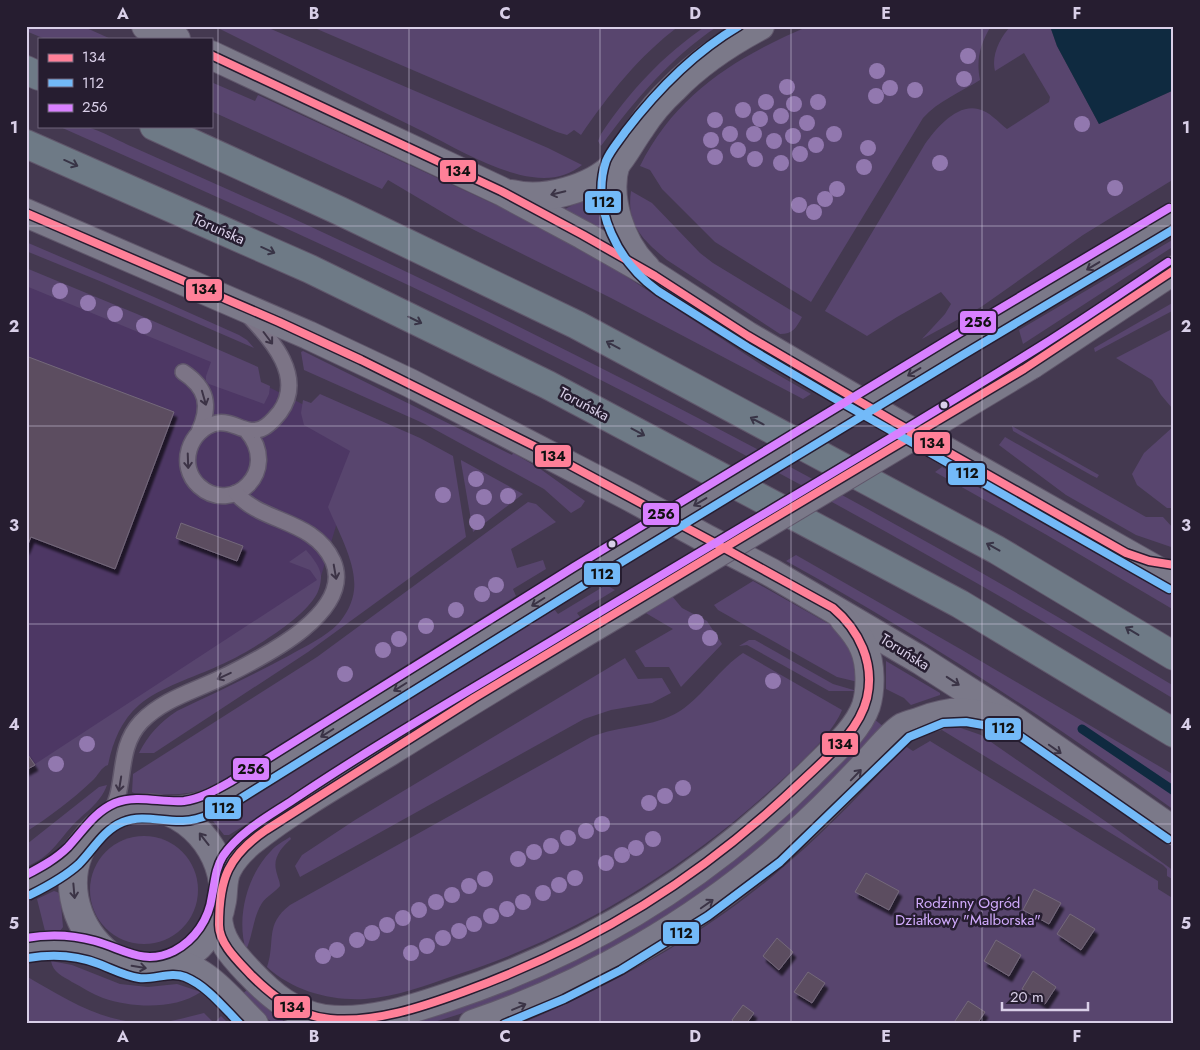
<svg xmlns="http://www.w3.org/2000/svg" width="1200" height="1050" font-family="Jost,sans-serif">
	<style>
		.built { fill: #4d3764 }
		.green { fill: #58456e }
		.water { fill: #0f2a40 }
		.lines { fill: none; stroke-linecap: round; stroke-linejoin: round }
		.stream { stroke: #0f2a40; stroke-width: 9 }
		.building { fill: #5b4e61; stroke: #74687a; filter: url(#shadow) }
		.lane-casing { stroke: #60576b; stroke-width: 18 }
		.secondary-casing { stroke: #60576b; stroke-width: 30 }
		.highway-casing { stroke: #60576b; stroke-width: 30 }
		.lane { stroke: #7c7486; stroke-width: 15 }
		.secondary { stroke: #7b7989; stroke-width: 28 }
		.highway { stroke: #6e7a86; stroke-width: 28 }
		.secondary-bridge-casing { stroke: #60576b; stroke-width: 30; stroke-linecap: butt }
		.secondary-bridge { stroke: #7b7989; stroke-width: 28 }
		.bus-1-casing { stroke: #261d30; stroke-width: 11 }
		.bus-2-casing { stroke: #261d30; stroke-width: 11 }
		.bus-3-casing { stroke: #261d30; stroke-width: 11 }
		.bus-1 { stroke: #ff8098; stroke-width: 8 }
		.bus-2 { stroke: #73baf8; stroke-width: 8 }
		.bus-3 { stroke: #d880ff; stroke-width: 8 }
		.tree { fill: #9278af }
		.oneway { stroke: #383446 }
		.oneway2 { stroke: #3b3446 }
		.oneway3 { stroke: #3c3346 }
		.grid { fill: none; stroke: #d9cfe8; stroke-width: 1; stroke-opacity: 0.55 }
		.bus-dot { fill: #d9cfe8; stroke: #261d30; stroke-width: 2 }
		.labels { text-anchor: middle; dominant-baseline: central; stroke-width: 5; stroke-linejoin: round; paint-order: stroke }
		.street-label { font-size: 15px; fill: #d9cfe8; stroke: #261d30 }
		.park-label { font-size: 15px; fill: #d1abfd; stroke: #261d30 }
		.line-badge { stroke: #261d30; stroke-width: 2 }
		.pale-badge-label { font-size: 14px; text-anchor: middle; font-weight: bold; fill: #111 }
		.neatline { fill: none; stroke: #d9cfe8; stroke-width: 2 }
		.grid-label { font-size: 16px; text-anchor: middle; font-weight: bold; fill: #d9cfe8 }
	</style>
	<defs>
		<filter id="shadow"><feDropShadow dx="3" dy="5.5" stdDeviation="1" flood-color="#0009"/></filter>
	</defs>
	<rect width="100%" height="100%" fill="#443950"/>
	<path class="built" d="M26,276L245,375L363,435L319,583L26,773Z"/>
	<g class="green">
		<path d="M26,26H82L111,39H45L26,31Z"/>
		<path d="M214,26H264L548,148L582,165C568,176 551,180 532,177C498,173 455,148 424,132C354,98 285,61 214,26Z"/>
		<path d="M310,26H679C639,56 609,94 581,135L574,130L567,135L557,132Z"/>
		<path d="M706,26H718C670,58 635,100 601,146L598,141L601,134C629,92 663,55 706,26Z"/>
		<path d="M809,26H991C980,44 976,60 980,80C961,92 938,101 923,118L811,302L715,242L662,189L650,170L640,166C676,93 738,56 809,26Z"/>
		<path d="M1011,26H1050L1057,46L1099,124L1174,90V179L1083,235L981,307L922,339L945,314L951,304L941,292L897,317L867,336L825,311L925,144C936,129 956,104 978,109C989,111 998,122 1007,129L1049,102L1050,97L1024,53L995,71C991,56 1000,37 1011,26Z"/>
		<path d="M211,82L255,101L258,95L511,212L598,258L768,369L811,394L803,399L611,298L464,225L388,180L382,189L211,111Z"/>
		<path d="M58,126C66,126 75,125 83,126C96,128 121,142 135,148C187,171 238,194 290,217C593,357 888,513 1174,686V699C945,561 711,432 471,315C334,249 196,187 58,126Z"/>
		<path d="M631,191L652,203L700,253L713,263L802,317C796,328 793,334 780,334L667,260C643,240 626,225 631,191Z"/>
		<path d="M596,193L599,195L601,229L565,209Z"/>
		<path d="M1174,239V246L1023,344L1019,330Z"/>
		<path d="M26,242L154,297L239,335L247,340L254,348L102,282L26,251Z"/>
		<path d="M26,268L137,314L258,367L261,382L270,386L269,394L264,404L209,384L206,381V376L211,362L26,286Z"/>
		<path d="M1174,302V310L1095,352L1094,348Z"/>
		<path d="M1174,328V407L1172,408L1161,395L1152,380L1116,358Z"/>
		<path d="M303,351L512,455L513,453L539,468L585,501L581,507L571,513L544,489L425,424L304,370L301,352Z"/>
		<path d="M320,394L420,438L453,456L466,537L308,652L154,753H139C148,735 160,722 177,711C215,693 253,675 290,655C306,646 325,637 338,624C346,615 353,602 354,590C357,564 338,531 328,507L350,451L304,425L301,413L303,400L311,403Z"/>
		<path d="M1012,426L1099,475L1097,478L1091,475L1013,431Z"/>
		<path d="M1174,426V508H1167L1137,485L1132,474L1144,453Z"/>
		<path d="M1005,437L1146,517H1163L1174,529V548L1136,535L1066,495L999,445Z"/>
		<path d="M461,460L523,494L473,532L461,462Z"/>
		<path d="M942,467L1174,597V610L1045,534L935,472Z"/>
		<path d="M528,502L536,504L556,522L511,549L517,568L543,560L546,569L513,589L516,596L212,787C186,797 162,794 136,794L132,792L133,774L317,657Z"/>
		<path d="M306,550C312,557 320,566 321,576C321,583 319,591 315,597C300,621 246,654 220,665C193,678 162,686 139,705C121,721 113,741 108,765C101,767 98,776 92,781C72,800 49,817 26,832V770L317,580L310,570L289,562Z"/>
		<path d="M796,555L962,650L1174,775V810C1049,720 920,635 786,561Z"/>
		<path d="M753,581L829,624C851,642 853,656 858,682L837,677L718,610L714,605Z"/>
		<path d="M606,585L615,590L577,613L580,617L398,728L229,835H224L213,821L215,818L238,807L554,609L558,614Z"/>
		<path d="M667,590L682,608L707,621L722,644L681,687L669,667H645L635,651L673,629L627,602Z"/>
		<path d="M749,640H755L833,684L857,691H829L747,645L739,646Z"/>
		<path d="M743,653L842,710C833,733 802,761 784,778C689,866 580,935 456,975C427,985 396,997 365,999C331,1001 293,991 267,967C276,941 264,925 290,905L591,737C620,725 653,728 680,711C704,695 720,668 743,653Z"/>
		<path d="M625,658L638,679L662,678L671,693L652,703L611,710L584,719L300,877L295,866L302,855L355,820Z"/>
		<path d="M886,661L940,693V695L911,705L904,698L886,689Z"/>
		<path d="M874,719L884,727L804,810L730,873L681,908L613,948L540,985L492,1004L428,1024H395L442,1012L525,983L626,934L697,887L747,850L790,813L834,769Z"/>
		<path d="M946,726L958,727L981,735L1108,823L1174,871V880L1167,876V869L1163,865L937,727Z"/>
		<path d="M930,741L1158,881V889L1174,899V1024H520C611,986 697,939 773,876C821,836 863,792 905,746L913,751Z"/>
		<path d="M107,785C100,804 85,812 72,826C55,845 51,856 26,867L27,844L99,787Z"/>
		<circle cx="144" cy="890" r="54"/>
		<path d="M290,837L291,839C282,847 273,857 276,870C277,876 280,881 280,886C275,892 267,896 262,903C253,917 253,935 246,950C236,918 247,875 271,851C276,845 284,841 290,837Z"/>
		<path d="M54,891L57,892L60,894L63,927L60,931H45L37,899Z"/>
		<path d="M51,961L72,965L120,984L148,987L177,984L201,992C174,1010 133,1008 103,998C92,994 82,987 72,982C63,976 53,973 51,961Z"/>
		<path d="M26,976C69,1001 110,1028 162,1022C176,1021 190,1016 204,1013L214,1023L221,1016L229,1024H26Z"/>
		<path d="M247,990L274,1015L289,1024H275L265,1017L241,995Z"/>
	</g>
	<path class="water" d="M1050,26H1174V90L1099,124L1057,46Z"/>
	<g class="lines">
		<path class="stream" d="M1082,729L1174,791"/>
	</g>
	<g class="building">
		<path d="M26,356L174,412L115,569L31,537L26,549Z"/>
		<path d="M181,523L243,546L237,561L176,538Z"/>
		<path d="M26,752L35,765L26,770Z"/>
		<path d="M866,873L899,891L889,910L855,892Z"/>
		<path d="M1034,889L1061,903L1049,924L1023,910Z"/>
		<path d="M1070,914L1095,929L1081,950L1057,934Z"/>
		<path d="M777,938L793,952L779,970L763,956Z"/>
		<path d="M996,940L1021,955L1009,976L984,961Z"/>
		<path d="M1033,971L1056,987L1045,1004L1022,989Z"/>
		<path d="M808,972L825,983L812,1003L794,992Z"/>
		<path d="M968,1001L985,1012L977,1024H953Z"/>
		<path d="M743,1005L754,1013L746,1024H736L732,1020Z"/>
	</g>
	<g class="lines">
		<g class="lane-casing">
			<g id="lane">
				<path d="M183,372C207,388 211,405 199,432"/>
				<path d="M247,431C281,471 232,516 199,486C177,466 189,429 217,423C233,420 245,435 261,429C269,426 275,418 280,412C305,377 272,340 249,316"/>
				<path d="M107,817C129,791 114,751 141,722C164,698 198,690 227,675C263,657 355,612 333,561C314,519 261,523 236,493"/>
			</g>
		</g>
		<g class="secondary-casing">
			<g id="secondary">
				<path d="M146,26L176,39"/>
				<path d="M211,55L501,191L583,235L655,276L748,336L893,421L1174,580"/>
				<path d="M616,163C605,197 621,244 646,268"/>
				<path d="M512,194C543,202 592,189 615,165C625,154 632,139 641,127C650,113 661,100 673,89C698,63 728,43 760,26"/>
				<path d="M26,213L308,335L410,383L632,498L705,538L772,573L920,660L1015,721L1174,831"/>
				<path d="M956,347L1174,217"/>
				<path d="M1031,365L1174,270"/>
				<path d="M163,810C192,812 210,804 235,791L579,576"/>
				<path d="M82,846C62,885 77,930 110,956"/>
				<path d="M26,886C40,879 54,872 66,862C78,852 85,839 96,828C121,804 160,801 187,822C207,837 220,859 223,883"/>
				<path d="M218,915C218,940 234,956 250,973C271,995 293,1014 325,1019C366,1024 410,1010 448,997C585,952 707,877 809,775C828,755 857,732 866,706C871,690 871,664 864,648C860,637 852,628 844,619"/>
				<path d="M26,948C50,943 74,945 97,952C127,960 139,976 173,963C198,953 218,928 222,901C224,889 222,878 228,868C233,858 242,849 250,842C293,808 342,780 389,752C469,702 550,653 631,605"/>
				<path d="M167,965C200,960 232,1003 254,1024"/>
				<path d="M473,1024C587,985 698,922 788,841C815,817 841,791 866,764C876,754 891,734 903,727C909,724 916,723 921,721C954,708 969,712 1002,719"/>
			</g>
		</g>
		<g class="highway-casing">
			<g id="highway">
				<path d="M26,70L39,76"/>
				<path d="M154,126L340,211L577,325L997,550L1174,656"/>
				<path d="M26,144L310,269L548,385L960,604L1174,733"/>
			</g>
		</g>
		<use href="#lane" class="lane"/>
		<use href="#secondary" class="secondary"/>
		<use href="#highway" class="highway"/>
		<g class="secondary-bridge-casing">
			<g id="secondary-bridge">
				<path d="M579,576L956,347"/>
				<path d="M631,605L1031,365"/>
			</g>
		</g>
		<use href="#secondary-bridge" class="secondary-bridge"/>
		<g class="bus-1-casing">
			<g id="bus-1">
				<path d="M211,55L501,191L583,235L655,276L748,336L893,421L1126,553L1149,561L1174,565"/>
				<path d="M26,213L279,322L361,360L542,450L724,548"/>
				<path d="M724,548L833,608C859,630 875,663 867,698C859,732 826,758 802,781C701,878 594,944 463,992C422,1007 375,1023 330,1019C298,1016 273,997 251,975C239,962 219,944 219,925C219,879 228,856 266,830L474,698Z"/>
				<path d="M724,548L1024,369L1174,270"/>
			</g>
		</g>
		<g class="bus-2-casing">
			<g id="bus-2">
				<path d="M739,26C693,53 657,90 625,132C619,141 610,151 606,161C590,209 619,263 658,291L747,347L832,397L1169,589"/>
				<path d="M30,895C48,886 65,877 79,864C93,850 103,830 123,822C142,814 163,822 183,821C204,820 222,809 240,799L584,585L961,356L1174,229"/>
				<path d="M28,958C52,954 76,955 99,964C112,969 125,976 139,978C154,980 171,971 185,977C207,986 223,1007 240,1024"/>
				<path d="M504,1024L564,999L621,970L708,916L780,862L909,737L943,723L966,722L1011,730L1168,839"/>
			</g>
		</g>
		<g class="bus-3-casing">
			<g id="bus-3">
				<path d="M26,875C41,867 56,859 68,847C83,831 94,812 115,803C138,794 161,803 184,801C200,799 216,790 230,782L574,567L951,338L1169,208"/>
				<path d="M26,938C49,934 73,935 95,941C124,949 144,966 174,951C195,940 209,919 212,896C215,882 215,869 223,856C239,832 269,816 293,800C381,741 474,688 565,633C724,537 884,444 1041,346C1084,319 1126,290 1168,262"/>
			</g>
		</g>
		<use href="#bus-1" class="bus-1"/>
		<use href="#bus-2" class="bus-2"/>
		<use href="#bus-3" class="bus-3"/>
	</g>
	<g class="tree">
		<circle cx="968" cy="56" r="8"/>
		<circle cx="877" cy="71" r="8"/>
		<circle cx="964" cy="79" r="8"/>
		<circle cx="787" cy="87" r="8"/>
		<circle cx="890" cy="88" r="8"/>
		<circle cx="915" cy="90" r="8"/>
		<circle cx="876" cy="96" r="8"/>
		<circle cx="766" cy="102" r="8"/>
		<circle cx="818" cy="102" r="8"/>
		<circle cx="794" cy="104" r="8"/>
		<circle cx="743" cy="110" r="8"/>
		<circle cx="781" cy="116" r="8"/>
		<circle cx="760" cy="119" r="8"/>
		<circle cx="715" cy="120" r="8"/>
		<circle cx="807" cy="123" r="8"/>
		<circle cx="1082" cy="124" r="8"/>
		<circle cx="730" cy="134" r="8"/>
		<circle cx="754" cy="134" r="8"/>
		<circle cx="834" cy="134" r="8"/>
		<circle cx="793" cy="136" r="8"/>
		<circle cx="711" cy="140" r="8"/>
		<circle cx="774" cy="141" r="8"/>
		<circle cx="816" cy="145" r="8"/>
		<circle cx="868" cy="148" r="8"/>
		<circle cx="738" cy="150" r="8"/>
		<circle cx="800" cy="154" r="8"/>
		<circle cx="715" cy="157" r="8"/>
		<circle cx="755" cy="159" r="8"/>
		<circle cx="781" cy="163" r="8"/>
		<circle cx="940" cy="163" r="8"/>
		<circle cx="864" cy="167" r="8"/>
		<circle cx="1115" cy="188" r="8"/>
		<circle cx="837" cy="189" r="8"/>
		<circle cx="825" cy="199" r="8"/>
		<circle cx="799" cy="205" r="8"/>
		<circle cx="814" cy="212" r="8"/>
		<circle cx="60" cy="291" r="8"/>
		<circle cx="88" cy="303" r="8"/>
		<circle cx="115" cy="314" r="8"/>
		<circle cx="144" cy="326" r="8"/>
		<circle cx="476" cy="479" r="8"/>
		<circle cx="443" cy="495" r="8"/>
		<circle cx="508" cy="496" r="8"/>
		<circle cx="484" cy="497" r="8"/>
		<circle cx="477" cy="522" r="8"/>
		<circle cx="496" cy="585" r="8"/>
		<circle cx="482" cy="594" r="8"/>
		<circle cx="456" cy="610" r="8"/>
		<circle cx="696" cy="622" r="8"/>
		<circle cx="426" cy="626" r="8"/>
		<circle cx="710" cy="638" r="8"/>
		<circle cx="399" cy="639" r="8"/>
		<circle cx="383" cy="650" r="8"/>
		<circle cx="345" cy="674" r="8"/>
		<circle cx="773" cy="681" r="8"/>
		<circle cx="87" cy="744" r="8"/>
		<circle cx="56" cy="764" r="8"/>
		<circle cx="683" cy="788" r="8"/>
		<circle cx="665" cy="796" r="8"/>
		<circle cx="649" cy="803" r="8"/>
		<circle cx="602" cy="824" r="8"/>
		<circle cx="586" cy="831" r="8"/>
		<circle cx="568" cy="838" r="8"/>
		<circle cx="653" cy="839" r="8"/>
		<circle cx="551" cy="846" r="8"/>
		<circle cx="636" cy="848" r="8"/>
		<circle cx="534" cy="852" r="8"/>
		<circle cx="622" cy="855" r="8"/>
		<circle cx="518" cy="859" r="8"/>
		<circle cx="606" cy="863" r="8"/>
		<circle cx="575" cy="878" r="8"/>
		<circle cx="485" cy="879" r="8"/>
		<circle cx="559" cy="885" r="8"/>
		<circle cx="469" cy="886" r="8"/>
		<circle cx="543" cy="893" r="8"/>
		<circle cx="452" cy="895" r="8"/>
		<circle cx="436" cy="902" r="8"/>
		<circle cx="523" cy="902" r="8"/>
		<circle cx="507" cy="909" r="8"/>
		<circle cx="419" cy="910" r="8"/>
		<circle cx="491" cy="916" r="8"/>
		<circle cx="403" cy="918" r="8"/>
		<circle cx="474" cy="924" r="8"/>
		<circle cx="387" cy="925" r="8"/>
		<circle cx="459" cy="931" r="8"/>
		<circle cx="372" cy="933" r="8"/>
		<circle cx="443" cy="938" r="8"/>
		<circle cx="357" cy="940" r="8"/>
		<circle cx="427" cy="946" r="8"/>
		<circle cx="337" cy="950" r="8"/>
		<circle cx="411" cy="953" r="8"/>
		<circle cx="323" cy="956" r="8"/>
	</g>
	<defs><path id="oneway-shaft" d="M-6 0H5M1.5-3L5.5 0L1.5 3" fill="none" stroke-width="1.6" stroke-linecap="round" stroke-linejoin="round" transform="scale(1.25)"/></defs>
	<g class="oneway">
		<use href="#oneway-shaft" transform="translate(71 163) rotate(24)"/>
		<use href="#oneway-shaft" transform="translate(268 250) rotate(24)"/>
		<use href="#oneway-shaft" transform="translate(415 320) rotate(26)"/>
		<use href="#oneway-shaft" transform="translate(613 345) rotate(-152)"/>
		<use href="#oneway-shaft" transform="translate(757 421) rotate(-152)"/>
		<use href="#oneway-shaft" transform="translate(638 432) rotate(28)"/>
		<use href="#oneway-shaft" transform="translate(993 547) rotate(-151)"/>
		<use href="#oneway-shaft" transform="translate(1132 631) rotate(-149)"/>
	</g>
	<g class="oneway2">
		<use href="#oneway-shaft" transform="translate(558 193) rotate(167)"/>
		<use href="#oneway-shaft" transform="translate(1093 266) rotate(149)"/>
		<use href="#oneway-shaft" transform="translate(914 372) rotate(149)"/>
		<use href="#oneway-shaft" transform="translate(700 502) rotate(149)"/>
		<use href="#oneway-shaft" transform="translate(538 602) rotate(148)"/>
		<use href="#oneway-shaft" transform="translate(953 681) rotate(33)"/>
		<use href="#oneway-shaft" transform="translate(400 687) rotate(148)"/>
		<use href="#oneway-shaft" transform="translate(327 733) rotate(148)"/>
		<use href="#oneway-shaft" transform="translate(1055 749) rotate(35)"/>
		<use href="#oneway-shaft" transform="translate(856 775) rotate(-46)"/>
		<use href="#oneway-shaft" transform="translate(204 839) rotate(-128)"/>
		<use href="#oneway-shaft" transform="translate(74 891) rotate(85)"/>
		<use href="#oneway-shaft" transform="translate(707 904) rotate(-35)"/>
		<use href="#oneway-shaft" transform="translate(139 967) rotate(9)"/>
		<use href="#oneway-shaft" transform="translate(519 1007) rotate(-23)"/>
	</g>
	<g class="oneway3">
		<use href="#oneway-shaft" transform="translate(268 338) rotate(53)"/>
		<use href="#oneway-shaft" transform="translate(204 398) rotate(74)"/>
		<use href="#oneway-shaft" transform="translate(188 461) rotate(88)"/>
		<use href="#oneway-shaft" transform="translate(335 572) rotate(80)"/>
		<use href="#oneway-shaft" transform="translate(224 676) rotate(155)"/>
		<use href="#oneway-shaft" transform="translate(120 784) rotate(99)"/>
	</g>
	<path class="grid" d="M218,26V1024M409,26V1024M600,26V1024M791,26V1024M982,26V1024M26,226H1174M26,426H1174M26,624H1174M26,824H1174"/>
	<g class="bus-dot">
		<circle cx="944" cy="405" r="4.5"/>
		<circle cx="612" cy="544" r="4.5"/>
	</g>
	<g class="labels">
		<g class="street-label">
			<text transform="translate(219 229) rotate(24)">Toruńska</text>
			<text transform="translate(584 404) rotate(28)">Toruńska</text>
			<text transform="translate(905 652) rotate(32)">Toruńska</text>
		</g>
		<g class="park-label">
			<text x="968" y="903">Rodzinny Ogród<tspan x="968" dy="17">Działkowy "Malborska"</tspan></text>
		</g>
	</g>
	<g class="line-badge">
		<rect x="439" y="159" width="38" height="24" rx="5" fill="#ff8098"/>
		<rect x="584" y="190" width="38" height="24" rx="5" fill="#73baf8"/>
		<rect x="185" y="278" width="38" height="24" rx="5" fill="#ff8098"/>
		<rect x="959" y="310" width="38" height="24" rx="5" fill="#d880ff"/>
		<rect x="913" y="431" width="38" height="24" rx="5" fill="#ff8098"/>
		<rect x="534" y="444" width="38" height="24" rx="5" fill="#ff8098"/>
		<rect x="947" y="462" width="39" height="24" rx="5" fill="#73baf8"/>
		<rect x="642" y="502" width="38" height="24" rx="5" fill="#d880ff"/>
		<rect x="583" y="562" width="38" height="24" rx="5" fill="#73baf8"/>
		<rect x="984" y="717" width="38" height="24" rx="5" fill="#73baf8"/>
		<rect x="821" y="732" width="38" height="24" rx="5" fill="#ff8098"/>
		<rect x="232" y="757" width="38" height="24" rx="5" fill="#d880ff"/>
		<rect x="204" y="796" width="38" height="24" rx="5" fill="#73baf8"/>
		<rect x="662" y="921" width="38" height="24" rx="5" fill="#73baf8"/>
		<rect x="273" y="995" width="38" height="24" rx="5" fill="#ff8098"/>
	</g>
	<g class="pale-badge-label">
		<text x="458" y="176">134</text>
		<text x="603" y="207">112</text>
		<text x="204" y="294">134</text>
		<text x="978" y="327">256</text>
		<text x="932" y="448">134</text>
		<text x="553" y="461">134</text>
		<text x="967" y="478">112</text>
		<text x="661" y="519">256</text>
		<text x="602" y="579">112</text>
		<text x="1003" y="733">112</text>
		<text x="840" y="749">134</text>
		<text x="251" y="774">256</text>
		<text x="223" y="813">112</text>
		<text x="681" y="938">112</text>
		<text x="292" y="1012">134</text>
	</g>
	<rect width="1200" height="1050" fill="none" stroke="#261d30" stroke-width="55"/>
	<rect x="38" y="38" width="175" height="90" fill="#261d30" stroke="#6e647a"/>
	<rect x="48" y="54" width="25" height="8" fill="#ff8098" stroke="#6e647a"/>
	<text x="82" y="62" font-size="15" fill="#d9cfe8">134</text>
	<rect x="48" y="79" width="25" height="8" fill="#73baf8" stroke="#6e647a"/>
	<text x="82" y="88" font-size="15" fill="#d9cfe8">112</text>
	<rect x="48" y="104" width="25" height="8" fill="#d880ff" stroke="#6e647a"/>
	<text x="82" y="112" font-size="15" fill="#d9cfe8">256</text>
	<path d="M1002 1002v8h86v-8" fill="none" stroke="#d9cfe8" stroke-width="2.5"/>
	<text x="1010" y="1002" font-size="15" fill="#d9cfe8" stroke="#261d30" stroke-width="4" paint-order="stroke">20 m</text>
	<rect x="28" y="28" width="1144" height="994" class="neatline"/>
	<g class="grid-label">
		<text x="123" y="19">A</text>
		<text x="314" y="19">B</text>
		<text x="505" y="19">C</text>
		<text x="695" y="19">D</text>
		<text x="886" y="19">E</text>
		<text x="1077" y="19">F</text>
		<text x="14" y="133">1</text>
		<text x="1186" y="133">1</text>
		<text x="14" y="332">2</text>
		<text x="1186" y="332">2</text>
		<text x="14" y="531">3</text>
		<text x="1186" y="531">3</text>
		<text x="14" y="730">4</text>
		<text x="1186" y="730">4</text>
		<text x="14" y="929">5</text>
		<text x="1186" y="929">5</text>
		<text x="123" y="1042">A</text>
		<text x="314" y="1042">B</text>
		<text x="505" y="1042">C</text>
		<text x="695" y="1042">D</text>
		<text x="886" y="1042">E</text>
		<text x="1077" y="1042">F</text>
	</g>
</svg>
